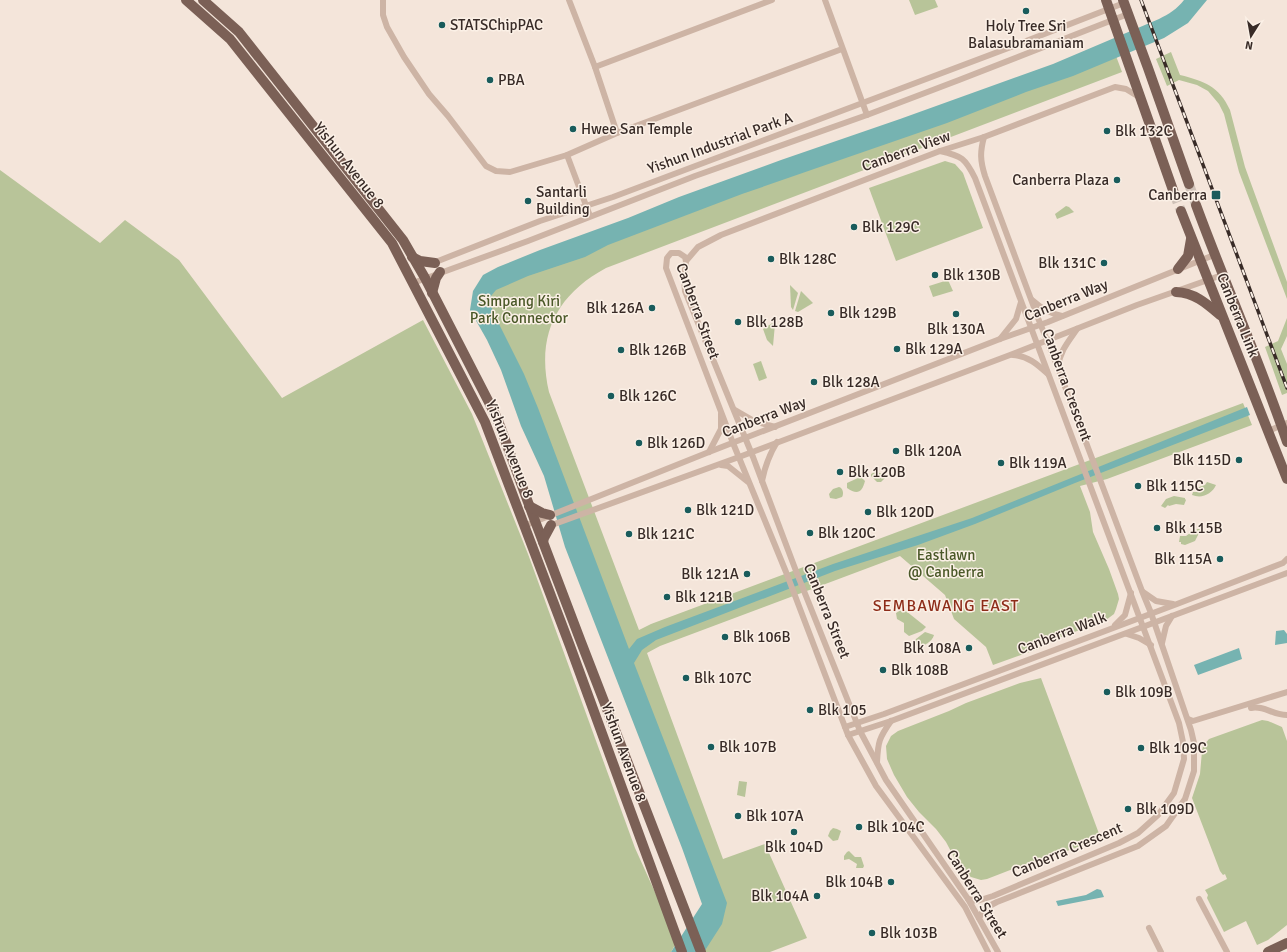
<svg xmlns="http://www.w3.org/2000/svg" width="1287" height="952" font-family="Signika,sans-serif">
	<style>
		.green { fill: #b8c499 }
		.water { fill: #76b3b1 }
		.lines { fill: none; stroke-linecap: round; stroke-linejoin: round }
		.primary-tunnel { stroke: #cec0b6; stroke-width: 10; stroke-dasharray: 10 5; stroke-linecap: butt }
		.minor { stroke: #cdb4a5; stroke-width: 6 }
		.primary { stroke: #7b6056; stroke-width: 10 }
		.rail-casing { stroke: #382b27; stroke-width: 3.5 }
		.rail { stroke: #fbf0e6; stroke-width: 2; stroke-dasharray: 6; stroke-linecap: butt }
		.poi-dot { fill: #195c5c; stroke: #fbf0e6; stroke-width: 1.5 }
		.labels { text-anchor: middle; dominant-baseline: central; stroke-width: 3; stroke-linejoin: round; paint-order: stroke }
		.poi-label { font-size: 15px; fill: #382b27; stroke: #fbf0e6; text-anchor: start }
		.street-label { font-size: 15px; fill: #382b27; stroke: #fbf0e6 }
		.park-label { font-size: 15px; fill: #4a5828; stroke: #fbf0e6 }
		.neighbourhood-label { font-size: 16px; letter-spacing: 1px; fill: #8d2c19; stroke: #fbf0e6 }
	</style>
	<rect width="100%" height="100%" fill="#f4e5da"/>
	<g class="green">
		<path d="M909,0H935L938,7L915,15Z"/>
		<path d="M1113,48L1122,72L606,268C556,295 536,336 549,392L639,630L651,624L1243,403L1252,425L1107,479L1080,486L1090,512L1093,532L1109,569L1118,594L1119,599L1116,609L1114,614L1106,620L1056,639L1038,649L993,665L986,647L954,619L945,595L900,556L660,646L647,653L723,859L765,844L807,938L770,952H689L712,893L479,311L489,282Z"/>
		<path d="M1171,52L1180,75C1204,81 1219,86 1230,110L1245,167L1287,282V299L1239,172L1224,114L1219,104L1208,91L1197,85L1179,80L1167,86L1156,59Z"/>
		<path d="M945,161L955,164L963,173L983,228L896,261L869,188Z"/>
		<path d="M0,170L100,243L125,220L179,260L282,398L423,320L472,414L528,554L635,848L659,901L675,945L671,952H0Z"/>
		<path d="M1066,206L1069,207L1074,212L1057,219L1055,214Z"/>
		<path d="M948,280L953,291L933,297L929,286Z"/>
		<path d="M790,285L798,293L793,310L791,307Z"/>
		<path d="M801,291L813,303L798,312L795,311Z"/>
		<path d="M1287,318V336L1281,349L1287,364V393L1282,395L1265,347L1278,341Z"/>
		<path d="M774,322L775,324L773,346L767,340L763,329Z"/>
		<path d="M761,361L767,378L759,381L753,364Z"/>
		<path d="M875,472L885,474V478L881,482H877L871,476V474Z"/>
		<path d="M858,478H862L865,481C862,493 857,495 847,488V483Z"/>
		<path d="M1207,482L1216,485C1212,494 1202,499 1192,495L1193,492H1197L1196,488L1205,485Z"/>
		<path d="M839,487C843,488 844,494 842,497L836,499L830,498L829,494L833,489Z"/>
		<path d="M1174,496L1185,498V499L1186,500L1184,505L1176,504L1169,506L1168,505L1165,508L1161,506L1166,499Z"/>
		<path d="M1197,529H1201L1195,541L1185,545L1181,544V542H1179L1180,536H1186L1193,531L1196,532Z"/>
		<path d="M901,610L906,611L926,627L922,631L909,636L904,632V623L897,619L896,613Z"/>
		<path d="M925,632L934,635C932,642 924,646 918,647L914,643L916,639Z"/>
		<path d="M1041,678L1101,839L1064,852L1047,856L987,879L981,880L971,877L965,873L955,859L946,842L936,829L919,812L907,797L894,775L887,759L886,746L891,736L898,731L949,711L966,703L1020,683Z"/>
		<path d="M1262,720L1268,721L1282,727L1287,741V925L1268,940L1257,945L1246,921L1224,932L1207,898L1208,895L1205,890L1227,879L1225,874L1223,875L1220,871L1192,798L1200,774L1202,751L1203,746L1209,739Z"/>
		<path d="M739,781L747,782L745,797L737,795Z"/>
		<path d="M833,828L837,829L841,831L838,840L833,841L828,836L830,831Z"/>
		<path d="M849,851L855,857H861L864,866L863,868H856L857,864L849,859L844,860V856L847,852Z"/>
	</g>
	<g class="water">
		<path d="M1184,0H1207L1188,23L1164,38L1073,76L1026,92L947,123L742,194L608,245L585,257L528,276L496,290L491,296L490,301L493,312L524,374L538,408L629,649L637,639L665,627L833,564L972,518L1247,407L1250,415L1075,483L975,524L918,545L835,571L656,640L642,650L634,663L727,903L722,924L704,952H671L702,904L682,848L565,547L544,476L521,426L501,370L487,340L470,310L473,291L483,275L498,267L540,250L628,218L679,197L781,160L900,119L1053,64L1159,19C1169,14 1177,9 1184,0Z"/>
		<path d="M1284,630L1287,634V643L1275,645L1276,631Z"/>
		<path d="M1239,648L1242,659L1198,675L1194,665Z"/>
		<path d="M1097,889L1101,890L1104,897L1058,906L1056,901L1086,895Z"/>
	</g>
	<g class="lines">
		<g class="primary-tunnel">
			<path d="M1189,184L1196,205"/>
			<path d="M1174,193L1181,211"/>
		</g>
		<g class="minor">
			<path d="M383,0V15L387,27L404,57L429,94L448,116L486,166L496,171L510,172L567,155L617,133L842,49"/>
			<path d="M569,0L595,67L617,133"/>
			<path d="M825,0L867,115"/>
			<path d="M595,67L772,0"/>
			<path d="M940,151C962,156 965,158 975,178L1179,723L1183,742L1184,759L1174,793L1158,815L1138,833L1119,843L993,896L977,901L968,899"/>
			<path d="M567,155L590,216"/>
			<path d="M686,261L698,247L721,235L940,151L984,137L1115,87L1126,89L1139,97"/>
			<path d="M433,263L540,221L613,197L1011,47L1124,3"/>
			<path d="M413,283L528,241L695,176L867,115L959,80L1128,14"/>
			<path d="M1032,300C1041,308 1050,314 1062,316"/>
			<path d="M1000,339L1016,319L1021,302"/>
			<path d="M1013,355C1028,356 1037,364 1048,374"/>
			<path d="M1058,367C1060,351 1068,342 1077,329"/>
			<path d="M735,410L754,421L775,427"/>
			<path d="M1268,431L1287,423"/>
			<path d="M709,452L721,429V414"/>
			<path d="M721,465L728,466L748,482"/>
			<path d="M762,481C765,466 769,455 777,442"/>
			<path d="M524,526L709,452L1000,339L1048,322L1214,255"/>
			<path d="M549,526L739,457L1010,355L1137,305L1222,275"/>
			<path d="M1143,592L1156,601L1173,604"/>
			<path d="M1115,625L1125,615L1131,593"/>
			<path d="M1127,634L1139,638L1151,645"/>
			<path d="M1162,643L1166,626L1172,616"/>
			<path d="M1251,708C1264,705 1272,715 1287,715"/>
			<path d="M1188,719L1193,721L1287,692"/>
			<path d="M845,727L884,714L1177,604L1283,563L1287,559"/>
			<path d="M848,735L891,721L1287,573"/>
			<path d="M877,762C878,742 879,738 891,721"/>
			<path d="M1199,899L1227,952"/>
			<path d="M979,918C983,909 989,906 997,902L1138,846L1166,826L1185,799L1194,771V743L1191,730L1151,613L1142,591L1058,368L1038,318L985,176C980,160 980,152 984,137"/>
			<path d="M1149,928L1161,952"/>
			<path d="M988,952L965,907L876,786L848,735L786,572L733,443L666,268L667,258L671,253H679L685,257L686,261L684,278L685,291L753,457L796,571L860,731L886,780L968,899L998,952"/>
		</g>
		<g class="primary">
			<path d="M186,0L230,39L392,243L485,422L570,646L682,952"/>
			<path d="M203,0L239,32L403,240L425,278L497,418L532,513L581,642L701,952"/>
			<path d="M1106,0L1174,193"/>
			<path d="M1123,0L1148,68L1189,184"/>
			<path d="M1196,205C1225,284 1260,362 1287,442"/>
			<path d="M1181,211L1287,479"/>
			<path d="M412,257L420,261L435,263"/>
			<path d="M1178,269L1188,256L1191,239"/>
			<path d="M1176,292C1195,293 1206,303 1220,315"/>
			<path d="M432,293L436,278L440,272"/>
			<path d="M529,506L542,513L550,515"/>
			<path d="M543,542L544,538L551,525"/>
			<path d="M1268,952L1287,943"/>
		</g>
		<g class="rail-casing">
			<path id="rail" d="M1141,0L1287,388"/>
		</g>
		<use href="#rail" class="rail"/>
	</g>
	<g class="poi-dot">
		<circle cx="1026" cy="11" r="4"/>
		<circle cx="442" cy="25" r="4"/>
		<circle cx="490" cy="80" r="4"/>
		<circle cx="573" cy="129" r="4"/>
		<circle cx="1107" cy="131" r="4"/>
		<circle cx="1117" cy="180" r="4"/>
		<rect x="1211" y="190" width="10" height="10" rx="2"/>
		<circle cx="528" cy="201" r="4"/>
		<circle cx="854" cy="227" r="4"/>
		<circle cx="771" cy="259" r="4"/>
		<circle cx="1104" cy="263" r="4"/>
		<circle cx="935" cy="275" r="4"/>
		<circle cx="652" cy="308" r="4"/>
		<circle cx="831" cy="313" r="4"/>
		<circle cx="956" cy="314" r="4"/>
		<circle cx="738" cy="322" r="4"/>
		<circle cx="897" cy="349" r="4"/>
		<circle cx="621" cy="350" r="4"/>
		<circle cx="814" cy="382" r="4"/>
		<circle cx="611" cy="396" r="4"/>
		<circle cx="639" cy="443" r="4"/>
		<circle cx="896" cy="451" r="4"/>
		<circle cx="1239" cy="460" r="4"/>
		<circle cx="1001" cy="463" r="4"/>
		<circle cx="840" cy="472" r="4"/>
		<circle cx="1138" cy="486" r="4"/>
		<circle cx="688" cy="510" r="4"/>
		<circle cx="868" cy="512" r="4"/>
		<circle cx="1157" cy="528" r="4"/>
		<circle cx="810" cy="533" r="4"/>
		<circle cx="629" cy="534" r="4"/>
		<circle cx="1220" cy="559" r="4"/>
		<circle cx="747" cy="574" r="4"/>
		<circle cx="667" cy="597" r="4"/>
		<circle cx="725" cy="637" r="4"/>
		<circle cx="969" cy="648" r="4"/>
		<circle cx="883" cy="670" r="4"/>
		<circle cx="686" cy="678" r="4"/>
		<circle cx="1107" cy="692" r="4"/>
		<circle cx="810" cy="710" r="4"/>
		<circle cx="711" cy="747" r="4"/>
		<circle cx="1141" cy="748" r="4"/>
		<circle cx="1128" cy="809" r="4"/>
		<circle cx="738" cy="816" r="4"/>
		<circle cx="859" cy="827" r="4"/>
		<circle cx="794" cy="832" r="4"/>
		<circle cx="891" cy="882" r="4"/>
		<circle cx="817" cy="896" r="4"/>
		<circle cx="872" cy="933" r="4"/>
	</g>
	<g class="labels">
		<g class="poi-label">
			<text x="450" y="25">STATSChipPAC</text>
			<text x="1026" y="26" text-anchor="middle">Holy Tree Sri<tspan x="1026" dy="17">Balasubramaniam</tspan></text>
			<text x="498" y="80">PBA</text>
			<text x="581" y="129">Hwee San Temple</text>
			<text x="1115" y="131">Blk 132C</text>
			<text x="1109" y="180" text-anchor="end">Canberra Plaza</text>
			<text x="536" y="192">Santarli<tspan x="536" dy="17">Building</tspan></text>
			<text x="1207" y="195" text-anchor="end">Canberra</text>
			<text x="862" y="227">Blk 129C</text>
			<text x="779" y="259">Blk 128C</text>
			<text x="1096" y="263" text-anchor="end">Blk 131C</text>
			<text x="943" y="275">Blk 130B</text>
			<text x="644" y="308" text-anchor="end">Blk 126A</text>
			<text x="839" y="313">Blk 129B</text>
			<text x="746" y="322">Blk 128B</text>
			<text x="956" y="329" text-anchor="middle">Blk 130A</text>
			<text x="905" y="349">Blk 129A</text>
			<text x="629" y="350">Blk 126B</text>
			<text x="822" y="382">Blk 128A</text>
			<text x="619" y="396">Blk 126C</text>
			<text x="647" y="443">Blk 126D</text>
			<text x="904" y="451">Blk 120A</text>
			<text x="1231" y="460" text-anchor="end">Blk 115D</text>
			<text x="1009" y="463">Blk 119A</text>
			<text x="848" y="472">Blk 120B</text>
			<text x="1146" y="486">Blk 115C</text>
			<text x="696" y="510">Blk 121D</text>
			<text x="876" y="512">Blk 120D</text>
			<text x="1165" y="528">Blk 115B</text>
			<text x="818" y="533">Blk 120C</text>
			<text x="637" y="534">Blk 121C</text>
			<text x="1212" y="559" text-anchor="end">Blk 115A</text>
			<text x="739" y="574" text-anchor="end">Blk 121A</text>
			<text x="675" y="597">Blk 121B</text>
			<text x="733" y="637">Blk 106B</text>
			<text x="961" y="648" text-anchor="end">Blk 108A</text>
			<text x="891" y="670">Blk 108B</text>
			<text x="694" y="678">Blk 107C</text>
			<text x="1115" y="692">Blk 109B</text>
			<text x="818" y="710">Blk 105</text>
			<text x="719" y="747">Blk 107B</text>
			<text x="1149" y="748">Blk 109C</text>
			<text x="1136" y="809">Blk 109D</text>
			<text x="746" y="816">Blk 107A</text>
			<text x="867" y="827">Blk 104C</text>
			<text x="794" y="847" text-anchor="middle">Blk 104D</text>
			<text x="883" y="882" text-anchor="end">Blk 104B</text>
			<text x="809" y="896" text-anchor="end">Blk 104A</text>
			<text x="880" y="933">Blk 103B</text>
		</g>
		<g class="street-label">
			<text transform="translate(720 143) rotate(-20)">Yishun Industrial Park A</text>
			<text transform="translate(906 151) rotate(-20)">Canberra View</text>
			<text transform="translate(349 165) rotate(52)">Yishun Avenue 8</text>
			<text transform="translate(1066 300) rotate(-22)">Canberra Way</text>
			<text transform="translate(698 311) rotate(70)">Canberra Street</text>
			<text transform="translate(1238 315) rotate(68)">Canberra Link</text>
			<text transform="translate(1067 385) rotate(70)">Canberra Crescent</text>
			<text transform="translate(764 417) rotate(-21)">Canberra Way</text>
			<text transform="translate(510 449) rotate(68)">Yishun Avenue 8</text>
			<text transform="translate(827 611) rotate(68)">Canberra Street</text>
			<text transform="translate(1062 633) rotate(-21)">Canberra Walk</text>
			<text transform="translate(624 752) rotate(70)">Yishun Avenue 8</text>
			<text transform="translate(1067 850) rotate(-23)">Canberra Crescent</text>
			<text transform="translate(977 894) rotate(58)">Canberra Street</text>
		</g>
		<g class="park-label">
			<text x="519" y="301">Simpang Kiri<tspan x="519" dy="17">Park Connector</tspan></text>
			<text x="946" y="555">Eastlawn<tspan x="946" dy="17">@ Canberra</tspan></text>
		</g>
		<g class="neighbourhood-label">
			<text x="946" y="606">SEMBAWANG EAST</text>
		</g>
	</g>
	<g transform="translate(1251 36) rotate(191)" stroke="#fbf0e6" stroke-width="3" paint-order="stroke">
	<path d="M0-3L7 15L0 10L-7 15Z" fill="#382b27"/>
	<text y="-6" font-size="11" font-weight="bold" text-anchor="middle" fill="#382b27">N</text>
	</g>
</svg>
